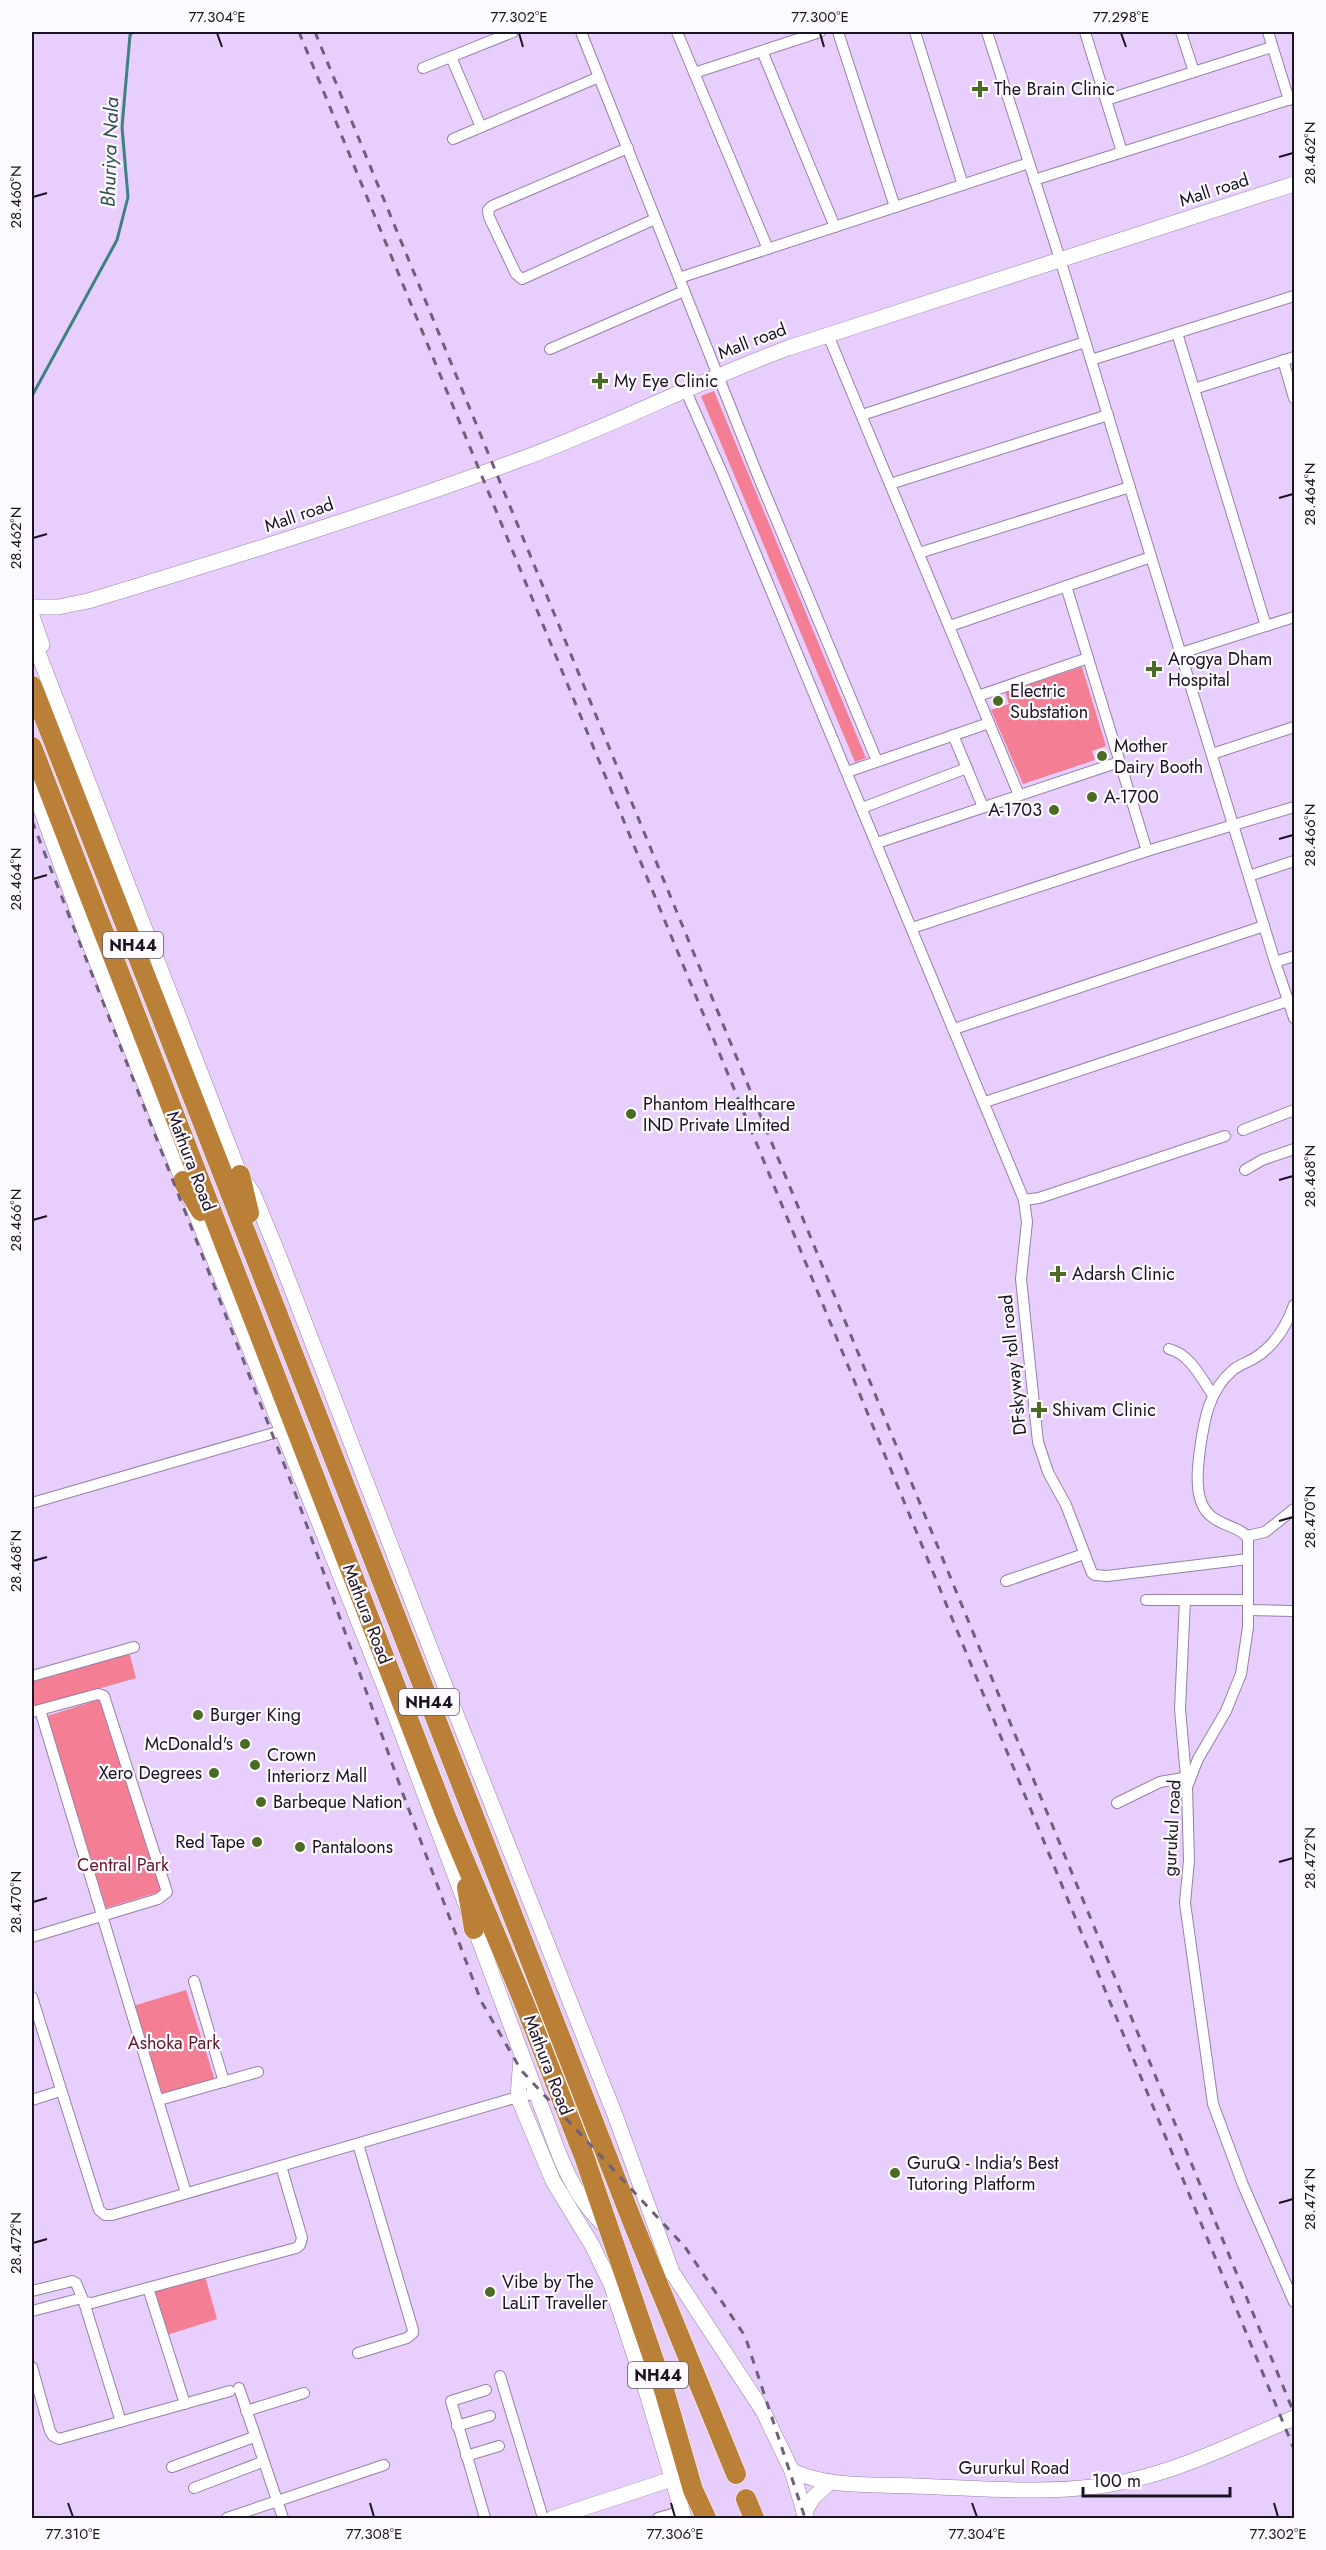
<svg xmlns="http://www.w3.org/2000/svg" width="1326" height="2550" font-family="Jost,sans-serif">
	<style>
		.green { fill: #f47e93 }
		.lines { fill: none; stroke-linecap: round; stroke-linejoin: round }
		.stream { stroke: #3f8182; stroke-width: 3 }
		.street-casing { stroke: #977faa; stroke-width: 12 }
		.secondary-casing { stroke: #977faa; stroke-width: 16 }
		.highway-casing { stroke: #fff; stroke-width: 21 }
		.street { stroke: #fff; stroke-width: 10 }
		.secondary { stroke: #fff; stroke-width: 15 }
		.highway { stroke: #ba8037; stroke-width: 20 }
		.rail { stroke: #6f5f7b; stroke-width: 3; stroke-dasharray: 8 8; stroke-linecap: butt }
		.ticks { fill: none; stroke: #1b1222; stroke-width: 2 }
		.poi-dot { fill: #4c6b22; stroke: #fcfaff; stroke-width: 2 }
		.labels { text-anchor: middle; dominant-baseline: central; stroke-width: 4.5; stroke-linejoin: round; paint-order: stroke }
		.shield { fill: #fcfaff; stroke: #5e5864; stroke-width: 1.5 }
		.shield-label { font-size: 16px; font-weight: bold; fill: #1b1222 }
		.poi-label { font-size: 18px; fill: #1b1222; stroke: #fcfaff; text-anchor: start }
		.street-label { font-size: 18px; fill: #1b1222; stroke: #fcfaff }
		.park-label { font-size: 18px; fill: #64162b; stroke: #fcfaff }
		.water-label { font-size: 20px; font-style: italic; fill: #33524f; stroke: #fcfaff }
		.neatline { fill: none; stroke: #1b1222; stroke-width: 2 }
		.ticks-label { font-size: 15px; text-anchor: middle; fill: #1b1222 }
	</style>
	<rect width="100%" height="100%" fill="#e8cefd"/>
	<g class="green">
		<path d="M714,391L866,758L855,762L701,396Z"/>
		<path d="M1082,667L1106,746L1092,751L1095,760L1023,784L991,710L1009,704L1005,692Z"/>
		<path d="M129,1652L136,1678L32,1708V1681Z"/>
		<path d="M101,1699L162,1891L106,1908L47,1716Z"/>
		<path d="M186,1990L215,2080L163,2096L133,2006Z"/>
		<path d="M205,2276L217,2319L167,2335L155,2291Z"/>
	</g>
	<g class="lines">
		<path class="stream" d="M32,396L117,240L128,197L122,127L130,35L133,32"/>
		<g class="street-casing">
			<g id="street">
				<path d="M581,32L756,471L877,761"/>
				<path d="M677,32L768,249"/>
				<path d="M838,32L895,207"/>
				<path d="M915,32L963,185"/>
				<path d="M987,32L1060,259L1275,962L1294,1018"/>
				<path d="M1085,32L1122,152"/>
				<path d="M1181,32L1194,72"/>
				<path d="M1268,32L1289,100"/>
				<path d="M762,51L835,227"/>
				<path d="M451,57L481,127"/>
				<path d="M423,68L513,32"/>
				<path d="M694,73L820,32"/>
				<path d="M1106,100L1272,47"/>
				<path d="M453,139L599,77"/>
				<path d="M628,148L492,206L488,210L489,217L516,274L522,279L655,219"/>
				<path d="M1034,180L1294,98"/>
				<path d="M679,278L1029,163"/>
				<path d="M1177,333L1266,626"/>
				<path d="M828,335L1019,795"/>
				<path d="M550,349L684,291"/>
				<path d="M1091,360L1294,296"/>
				<path d="M1283,360L1294,398"/>
				<path d="M685,389L723,475L1024,1200L1027,1222L1021,1279L1038,1442L1048,1472L1066,1505L1092,1573L1095,1575L1107,1576L1248,1559"/>
				<path d="M1194,389L1294,357"/>
				<path d="M862,415L1085,342"/>
				<path d="M890,484L1108,415"/>
				<path d="M919,553L1130,487"/>
				<path d="M1066,586L1147,851"/>
				<path d="M950,626L1151,557"/>
				<path d="M1181,653L1294,617"/>
				<path d="M978,696L1088,658"/>
				<path d="M953,735L983,807"/>
				<path d="M1212,754L1294,727"/>
				<path d="M847,772L989,723"/>
				<path d="M862,808L967,768"/>
				<path d="M877,843L1119,762"/>
				<path d="M1249,876L1294,861"/>
				<path d="M912,928L1147,851L1294,807"/>
				<path d="M1275,962L1294,956"/>
				<path d="M954,1029L1264,926"/>
				<path d="M985,1102L1288,1001"/>
				<path d="M1243,1130L1294,1110"/>
				<path d="M1245,1170L1262,1160L1294,1149"/>
				<path d="M1024,1200L1039,1198L1225,1136"/>
				<path d="M1294,1305C1286,1327 1274,1347 1253,1359C1246,1363 1239,1365 1233,1370C1209,1390 1204,1420 1200,1449C1198,1465 1195,1488 1202,1504C1212,1527 1239,1524 1248,1538V1627L1241,1674L1226,1711L1198,1759L1187,1787L1189,1860L1185,1903L1213,2104L1243,2185L1294,2302"/>
				<path d="M1169,1349C1190,1354 1201,1378 1213,1395"/>
				<path d="M32,1503L284,1430"/>
				<path d="M1247,1536L1265,1532L1294,1509"/>
				<path d="M1006,1581L1084,1554"/>
				<path d="M1146,1600H1248"/>
				<path d="M1185,1600L1180,1709L1186,1777"/>
				<path d="M1248,1610L1294,1611"/>
				<path d="M32,1676L134,1647"/>
				<path d="M40,1710L186,2193"/>
				<path d="M32,1712L98,1694L104,1696L167,1892L158,1899L32,1937"/>
				<path d="M1117,1803L1160,1782L1189,1777"/>
				<path d="M194,1981L224,2082"/>
				<path d="M32,1997L99,2210L105,2215H112L518,2097L538,2093"/>
				<path d="M32,2100L60,2091"/>
				<path d="M159,2100L258,2072"/>
				<path d="M358,2144L413,2330V2333L407,2338L358,2353"/>
				<path d="M148,2288L185,2404"/>
				<path d="M32,2291L72,2281L76,2283L84,2302L92,2303L296,2248L300,2245L302,2238L281,2166"/>
				<path d="M84,2302L121,2422"/>
				<path d="M32,2311L82,2298"/>
				<path d="M32,2367L50,2431L53,2436L59,2439L230,2391"/>
				<path d="M500,2376L543,2518"/>
				<path d="M239,2388L283,2518"/>
				<path d="M246,2411L304,2393"/>
				<path d="M457,2426L490,2416"/>
				<path d="M466,2456L499,2446"/>
				<path d="M172,2467L254,2437"/>
				<path d="M194,2488L262,2462"/>
				<path d="M227,2518L384,2465"/>
				<path d="M485,2518L451,2401L486,2390"/>
				<path d="M658,2518L682,2511"/>
			</g>
		</g>
		<g class="secondary-casing">
			<g id="secondary">
				<path d="M32,607H58L88,601C231,558 375,513 516,461C608,428 696,382 788,348L1294,184"/>
				<path d="M32,616L42,645"/>
				<path d="M32,637L240,1175L253,1193L279,1256L441,1676L615,2115L672,2272"/>
				<path d="M32,784L87,937L183,1181L385,1688L559,2154C571,2184 585,2208 609,2230"/>
				<path d="M521,2057L518,2097L553,2181L592,2245L611,2284L648,2397L684,2518"/>
				<path d="M665,2268L672,2272L763,2411L792,2471L806,2518"/>
				<path d="M792,2471C830,2488 873,2484 914,2486C982,2488 1056,2496 1123,2482C1183,2470 1239,2441 1294,2418"/>
				<path d="M804,2513L813,2498L830,2482"/>
				<path d="M553,2518L672,2479"/>
			</g>
		</g>
		<g class="highway-casing">
			<g id="highway">
				<path d="M32,686L633,2223L736,2474"/>
				<path d="M32,747L447,1819L523,2000L584,2156L665,2393L693,2490L706,2518"/>
				<path d="M240,1175L249,1213"/>
				<path d="M183,1181L201,1211"/>
				<path d="M467,1887L474,1929"/>
				<path d="M746,2499L754,2518"/>
			</g>
		</g>
		<use href="#street" class="street"/>
		<use href="#secondary" class="secondary"/>
		<use href="#highway" class="highway"/>
		<g class="rail">
			<path d="M299,32L1294,2449"/>
			<path d="M315,32L1294,2413"/>
			<path d="M32,821L293,1487L403,1794L481,2001L521,2070L685,2247L745,2336L805,2518"/>
		</g>
	</g>
	<path class="ticks" d="M217,33L222,47M519,33L523,47M820,33L824,47M1121,33L1126,47M1279,157L1293,153M33,197L47,193M1279,498L1293,494M33,538L47,534M1279,839L1293,835M33,879L47,875M1279,1180L1293,1176M33,1220L47,1216M1279,1521L1293,1517M33,1561L47,1557M1279,1862L1293,1858M33,1902L47,1898M1279,2203L1293,2199M33,2243L47,2239M68,2503L73,2517M370,2503L374,2517M671,2503L675,2517M972,2503L977,2517M1274,2503L1278,2517"/>
	<g class="poi-dot">
		<path d="M977 80h6v6h6v6h-6v6h-6v-6h-6v-6h6z"/>
		<path d="M597 372h6v6h6v6h-6v6h-6v-6h-6v-6h6z"/>
		<path d="M1151 660h6v6h6v6h-6v6h-6v-6h-6v-6h6z"/>
		<circle cx="998" cy="701" r="6"/>
		<circle cx="1102" cy="756" r="6"/>
		<circle cx="1092" cy="797" r="6"/>
		<circle cx="1054" cy="810" r="6"/>
		<circle cx="631" cy="1114" r="6"/>
		<path d="M1055 1265h6v6h6v6h-6v6h-6v-6h-6v-6h6z"/>
		<path d="M1036 1401h6v6h6v6h-6v6h-6v-6h-6v-6h6z"/>
		<circle cx="198" cy="1715" r="6"/>
		<circle cx="245" cy="1744" r="6"/>
		<circle cx="255" cy="1765" r="6"/>
		<circle cx="214" cy="1773" r="6"/>
		<circle cx="261" cy="1802" r="6"/>
		<circle cx="257" cy="1842" r="6"/>
		<circle cx="300" cy="1847" r="6"/>
		<circle cx="895" cy="2173" r="6"/>
		<circle cx="490" cy="2292" r="6"/>
	</g>
	<g class="labels">
		<g class="shield">
			<rect x="103" y="932" width="60" height="26" rx="4.5"/>
			<rect x="399" y="1689" width="60" height="26" rx="4.5"/>
			<rect x="628" y="2362" width="60" height="26" rx="4.5"/>
		</g>
		<g class="shield-label">
			<text x="133" y="945">NH44</text>
			<text x="429" y="1702">NH44</text>
			<text x="658" y="2375">NH44</text>
		</g>
		<g class="poi-label">
			<text x="994" y="89">The Brain Clinic</text>
			<text x="614" y="381">My Eye Clinic</text>
			<text x="1168" y="659">Arogya Dham<tspan x="1168" dy="21">Hospital</tspan></text>
			<text x="1010" y="691">Electric<tspan x="1010" dy="21">Substation</tspan></text>
			<text x="1114" y="746">Mother<tspan x="1114" dy="21">Dairy Booth</tspan></text>
			<text x="1104" y="797">A-1700</text>
			<text x="1042" y="810" text-anchor="end">A-1703</text>
			<text x="643" y="1104">Phantom Healthcare<tspan x="643" dy="21">IND Private LImited</tspan></text>
			<text x="1072" y="1274">Adarsh Clinic</text>
			<text x="1052" y="1410">Shivam Clinic</text>
			<text x="210" y="1715">Burger King</text>
			<text x="233" y="1744" text-anchor="end">McDonald's</text>
			<text x="267" y="1755">Crown<tspan x="267" dy="21">Interiorz Mall</tspan></text>
			<text x="202" y="1773" text-anchor="end">Xero Degrees</text>
			<text x="273" y="1802">Barbeque Nation</text>
			<text x="245" y="1842" text-anchor="end">Red Tape</text>
			<text x="312" y="1847">Pantaloons</text>
			<text x="907" y="2163">GuruQ - India's Best<tspan x="907" dy="21">Tutoring Platform</tspan></text>
			<text x="502" y="2282">Vibe by The<tspan x="502" dy="21">LaLiT Traveller</tspan></text>
		</g>
		<g class="street-label">
			<text transform="translate(1214 190) rotate(-18)">Mall road</text>
			<text transform="translate(752 341) rotate(-21)">Mall road</text>
			<text transform="translate(299 515) rotate(-19)">Mall road</text>
			<text transform="translate(191 1161) rotate(69)">Mathura Road</text>
			<text transform="translate(1013 1365) rotate(-96)">DFskyway toll road</text>
			<text transform="translate(367 1614) rotate(69)">Mathura Road</text>
			<text transform="translate(1172 1828) rotate(-87)">gurukul road</text>
			<text transform="translate(548 2065) rotate(69)">Mathura Road</text>
			<text x="1014" y="2468">Gururkul Road</text>
		</g>
		<g class="park-label">
			<text x="123" y="1865">Central Park</text>
			<text x="174" y="2043">Ashoka Park</text>
		</g>
		<g class="water-label">
			<text transform="translate(110 152) rotate(-88)">Bhuriya Nala</text>
		</g>
	</g>
	<rect width="1326" height="2550" fill="none" stroke="#fcfaff" stroke-width="66"/>
	<path d="M1083 2487v9h147v-9" fill="none" stroke="#1b1222" stroke-width="3"/>
	<text x="1092" y="2487" font-size="18" fill="#1b1222" stroke="#fcfaff" stroke-width="4.5" paint-order="stroke">100 m</text>
	<rect x="33" y="33" width="1260" height="2484" class="neatline"/>
	<g class="ticks-label">
		<text x="217" y="22">77.304°E</text>
		<text x="519" y="22">77.302°E</text>
		<text x="820" y="22">77.300°E</text>
		<text x="1121" y="22">77.298°E</text>
		<text transform="translate(1310 153) rotate(-90)" y="5">28.462°N</text>
		<text transform="translate(16 197) rotate(-90)" y="5">28.460°N</text>
		<text transform="translate(1310 494) rotate(-90)" y="5">28.464°N</text>
		<text transform="translate(16 538) rotate(-90)" y="5">28.462°N</text>
		<text transform="translate(1310 835) rotate(-90)" y="5">28.466°N</text>
		<text transform="translate(16 879) rotate(-90)" y="5">28.464°N</text>
		<text transform="translate(1310 1176) rotate(-90)" y="5">28.468°N</text>
		<text transform="translate(16 1220) rotate(-90)" y="5">28.466°N</text>
		<text transform="translate(1310 1517) rotate(-90)" y="5">28.470°N</text>
		<text transform="translate(16 1561) rotate(-90)" y="5">28.468°N</text>
		<text transform="translate(1310 1858) rotate(-90)" y="5">28.472°N</text>
		<text transform="translate(16 1902) rotate(-90)" y="5">28.470°N</text>
		<text transform="translate(1310 2199) rotate(-90)" y="5">28.474°N</text>
		<text transform="translate(16 2243) rotate(-90)" y="5">28.472°N</text>
		<text x="73" y="2539">77.310°E</text>
		<text x="374" y="2539">77.308°E</text>
		<text x="675" y="2539">77.306°E</text>
		<text x="977" y="2539">77.304°E</text>
		<text x="1278" y="2539">77.302°E</text>
	</g>
</svg>
